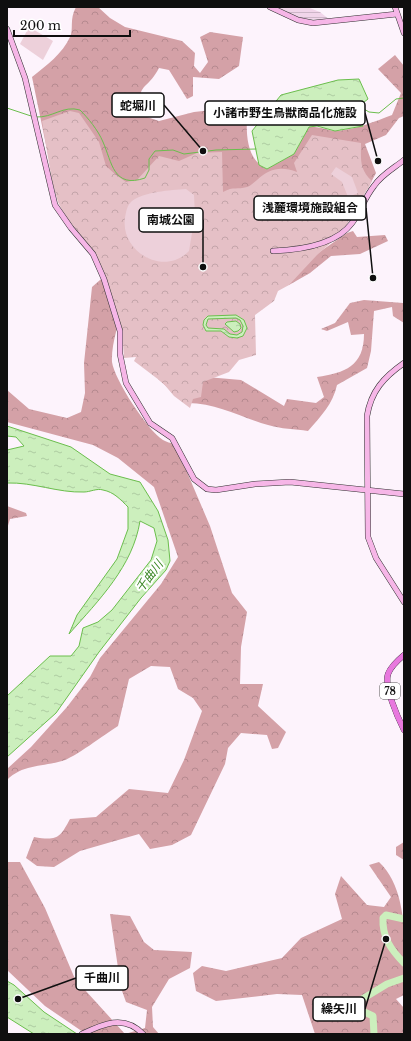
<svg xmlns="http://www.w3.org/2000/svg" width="411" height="1041" font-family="'Libre Baskerville','Noto Sans JP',serif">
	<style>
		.farmland { fill: url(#farmland-rules) }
		.forest { fill: url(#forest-crowns) }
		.park { fill: url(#park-crowns) }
		.pitch { fill: #edd0da }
		.water { fill: url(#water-ripples); stroke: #6bbe4d; fill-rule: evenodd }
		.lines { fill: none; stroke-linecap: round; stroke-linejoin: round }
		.stream { stroke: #6bbe4d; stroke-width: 1 }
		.river { stroke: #ccefbd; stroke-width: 7 }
		.secondary-casing { stroke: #313131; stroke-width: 6 }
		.primary-casing { stroke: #202020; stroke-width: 6 }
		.secondary { stroke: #f6b6e7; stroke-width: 5 }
		.primary { stroke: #e878de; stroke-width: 5.5 }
		.labels { text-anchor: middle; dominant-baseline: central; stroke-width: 4; stroke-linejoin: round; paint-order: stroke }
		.shield { fill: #fff; stroke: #575757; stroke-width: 1 }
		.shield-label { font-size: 10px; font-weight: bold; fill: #0f0f0f }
		.water-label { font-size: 12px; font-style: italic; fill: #3a8624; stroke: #fff }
		.leader { fill: none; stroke: #0f0f0f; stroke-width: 1.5 }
		.callout-dot { fill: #0f0f0f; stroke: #fff; stroke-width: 1.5 }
		.callout { fill: #fff; stroke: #0f0f0f; stroke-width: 1.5 }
		.callout-label { font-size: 12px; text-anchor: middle; font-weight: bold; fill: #0f0f0f }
	</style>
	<defs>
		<pattern id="farmland-rules" width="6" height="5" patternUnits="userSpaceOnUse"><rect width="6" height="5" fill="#f1d5ea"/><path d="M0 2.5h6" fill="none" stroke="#cdb6c8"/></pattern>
		<pattern id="forest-crowns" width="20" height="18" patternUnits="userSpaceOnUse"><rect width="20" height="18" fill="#d4a1a7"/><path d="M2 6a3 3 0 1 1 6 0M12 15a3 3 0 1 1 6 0" fill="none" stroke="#b5898f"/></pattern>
		<pattern id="park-crowns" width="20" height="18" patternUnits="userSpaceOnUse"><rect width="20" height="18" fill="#e5c0c6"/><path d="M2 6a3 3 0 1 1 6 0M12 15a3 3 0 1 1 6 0" fill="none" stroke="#c3a4a9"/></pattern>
		<pattern id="water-ripples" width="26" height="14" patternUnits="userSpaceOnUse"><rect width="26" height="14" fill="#ccefbd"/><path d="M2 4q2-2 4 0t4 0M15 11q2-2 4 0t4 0" fill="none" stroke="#aecca1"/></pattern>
	</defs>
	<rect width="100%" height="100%" fill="#fdf3fc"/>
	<path class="farmland" d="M277,7H307L320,12L330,20L302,19Z"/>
	<g class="forest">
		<path d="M76,7H98L110,18L125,27L182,41L195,53L194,66L200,73L208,62L200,37L210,32L243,37L239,66L219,79L193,77V96L187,99L169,70L159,68C146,93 134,82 144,116L159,121L194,112L230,108L247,116C246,136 247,160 267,169L294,154L309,127C319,126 327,131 337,131C356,129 374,122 392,115L401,93L378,69L395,55L404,66V116L399,118L386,135L365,144L376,173L368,188L279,280L347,233L353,231L357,237L385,235L388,241L360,254L331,256L310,273L289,285L124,305C119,321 111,345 112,362C114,379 148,431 163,440C166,442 171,443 175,444L210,526L232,593L247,612L241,647L240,684H263L258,706L286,732L278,748L272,749L267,735L241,733L228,748L225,764L191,835L172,845L150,849L139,834L80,851L54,867L37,866L26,858L34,837C57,841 60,838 70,819L96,817L129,789L168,793L184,760L202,711L193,698L178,689L170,667L151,666L129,679L118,726C105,734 74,758 62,761C42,767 23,764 7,780V769L31,747L67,707L90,677L100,658L161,584L178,557L154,487L118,458L93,445L7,422V390L29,409L67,418L81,412L85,393L84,363L92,287L108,273L52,174L32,77C46,66 63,53 70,37C74,29 69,20 76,7Z"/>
		<path d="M364,300L403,303L404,301V323L393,316L392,307L374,311L371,351L367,368L337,385C333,404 321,416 308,431C295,429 281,429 268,425C240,417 215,402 185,403L158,379L195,376L241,380L284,406L287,399L316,403L324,397L317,377C345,373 364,366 364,334L351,335L348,322L327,331L321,329L335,323L350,303Z"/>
		<path d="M7,506L26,513L27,516L10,519L7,529Z"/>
		<path d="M404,842V860L396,855V847Z"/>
		<path d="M7,862H20L45,908L75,979L125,1034L145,1028L147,1010L126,1002L121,988L110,914L130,916L144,942L154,950L192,952L190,968L169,979L152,1007L153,1027L159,1034H86L45,1006L7,970Z"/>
		<path d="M379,862C411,892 404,953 404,995L396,999L404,1008V1034H315L302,995L277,994L216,1001L196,991L193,973L202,966L226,971L282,958L301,938L342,919L335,894L341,876L367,905L384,907L391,897L369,865Z"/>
	</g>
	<path class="park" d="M70,111L79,113L99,142L106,166L116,175L126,182L137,180L159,156L179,161L197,153L222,152L223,192C234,186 237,190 247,187C251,186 254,182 257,180C270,168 281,166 297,172L294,163L312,135L361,143C361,159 359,169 372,181L342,233L317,255L289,285L278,291L274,301L255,315L256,355L239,360L229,372L203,382L201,397L193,399L190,408L174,396L163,383L134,361L136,357L124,358L122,330L94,252L65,216L58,202L52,181L42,121Z"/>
	<g class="pitch">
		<path d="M29,27L53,41L43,60L20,44Z"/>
		<path d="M336,167L352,177L358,193L348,197L342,182L331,174Z"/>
		<path d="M186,189L194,195L195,215L189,251C164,277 120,252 125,218C126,212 127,205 132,201C143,192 171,190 186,189Z"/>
	</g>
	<g class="water">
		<path d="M359,79L368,99L359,106V113L363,126L335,131L317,126L309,127L294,154L267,169L259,165L252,131L281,95L338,80Z"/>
		<path d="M236,315L244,320L247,328L243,336L237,338L229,337L221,331H206L203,325L204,320L208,316ZM236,318L240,320L243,326L242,332L237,335L230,334L224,329L208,328L206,325L208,319Z"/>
		<path d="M236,321L240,324L241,328L238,331L234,332L225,324L227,322Z"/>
		<path d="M7,426L71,447L110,474L140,482L158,511L168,540L170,561L166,570L141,598L99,652L56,713L7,757V696L50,656H71L79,646L83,628L98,622L112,610L151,560L157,541L154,528L140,521C133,566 99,600 69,634L77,615L117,559L128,529V507C121,500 114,492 103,490C97,488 90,492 84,492C58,493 33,482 7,483V450L24,446L16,437L7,436Z"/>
		<path d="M7,981L14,985L44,1012L77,1034H34L7,1017Z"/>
	</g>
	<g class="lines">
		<g class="stream">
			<path d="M359,106L369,112L379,113L396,99L404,98"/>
			<path d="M7,108L31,116"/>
			<path d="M36,117C53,118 63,105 80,110C88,118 98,130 103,142C112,162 113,189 145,178L149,170V159L155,151L173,150L184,154L216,150L256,149"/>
		</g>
		<g class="river">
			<path d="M404,919L386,915L383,918C382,937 391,950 404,963"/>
			<path d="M374,1034L373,1016L360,1010L358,1006L359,1001L387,984L404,978"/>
		</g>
		<g class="secondary-casing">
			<g id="secondary">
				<path d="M270,7L298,20L313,23L397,14"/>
				<path d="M395,7L404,33"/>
				<path d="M7,29L25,78L55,205L71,228L93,254L104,279L120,331V354L126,383L150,423L172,438L194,479L207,489L216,490L255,484L290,482L404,494"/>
				<path d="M273,251C298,250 336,245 352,223C360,212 365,197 374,186C381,175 394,168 404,160"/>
				<path d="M404,363C384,377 371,391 367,416L368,537L376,558L404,602"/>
				<path d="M82,1034C103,1024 124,1014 143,1034"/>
			</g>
		</g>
		<g class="primary-casing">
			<path id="primary" d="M404,655C398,660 391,666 388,674C384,687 398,718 404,730"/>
		</g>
		<use href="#secondary" class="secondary"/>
		<use href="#primary" class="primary"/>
	</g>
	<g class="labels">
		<rect class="shield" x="380" y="683" width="20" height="16" rx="3"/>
		<g class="shield-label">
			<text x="390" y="691">78</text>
		</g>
		<g class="water-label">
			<text transform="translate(149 576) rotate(-53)">千曲川</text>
		</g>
	</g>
	<path class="leader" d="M203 151L164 105M378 161L365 113M373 278L366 208M203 267L203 220M18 999L76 978M386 939L365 1009"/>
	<g class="callout-dot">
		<circle cx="203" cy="151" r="4"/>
		<circle cx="378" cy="161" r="4"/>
		<circle cx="373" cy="278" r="4"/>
		<circle cx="203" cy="267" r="4"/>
		<circle cx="18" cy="999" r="4"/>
		<circle cx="386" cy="939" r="4"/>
	</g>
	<g class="callout">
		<rect x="112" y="93" width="52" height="24" rx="4"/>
		<rect x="205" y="101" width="160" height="24" rx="4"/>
		<rect x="254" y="196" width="112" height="24" rx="4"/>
		<rect x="139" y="208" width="64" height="24" rx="4"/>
		<rect x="76" y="966" width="52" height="24" rx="4"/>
		<rect x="313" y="997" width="52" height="24" rx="4"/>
	</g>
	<g class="callout-label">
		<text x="138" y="110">蛇堀川</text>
		<text x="285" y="117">小諸市野生鳥獣商品化施設</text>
		<text x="310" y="212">浅麓環境施設組合</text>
		<text x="171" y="224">南城公園</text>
		<text x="102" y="982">千曲川</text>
		<text x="339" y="1013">繰矢川</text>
	</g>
	<rect width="411" height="1041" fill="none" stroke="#0f0f0f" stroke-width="16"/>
	<path d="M14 30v6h116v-6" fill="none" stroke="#0f0f0f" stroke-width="2"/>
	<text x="20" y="30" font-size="12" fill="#0f0f0f" stroke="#ffffff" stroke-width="3" paint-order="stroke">200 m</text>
</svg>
